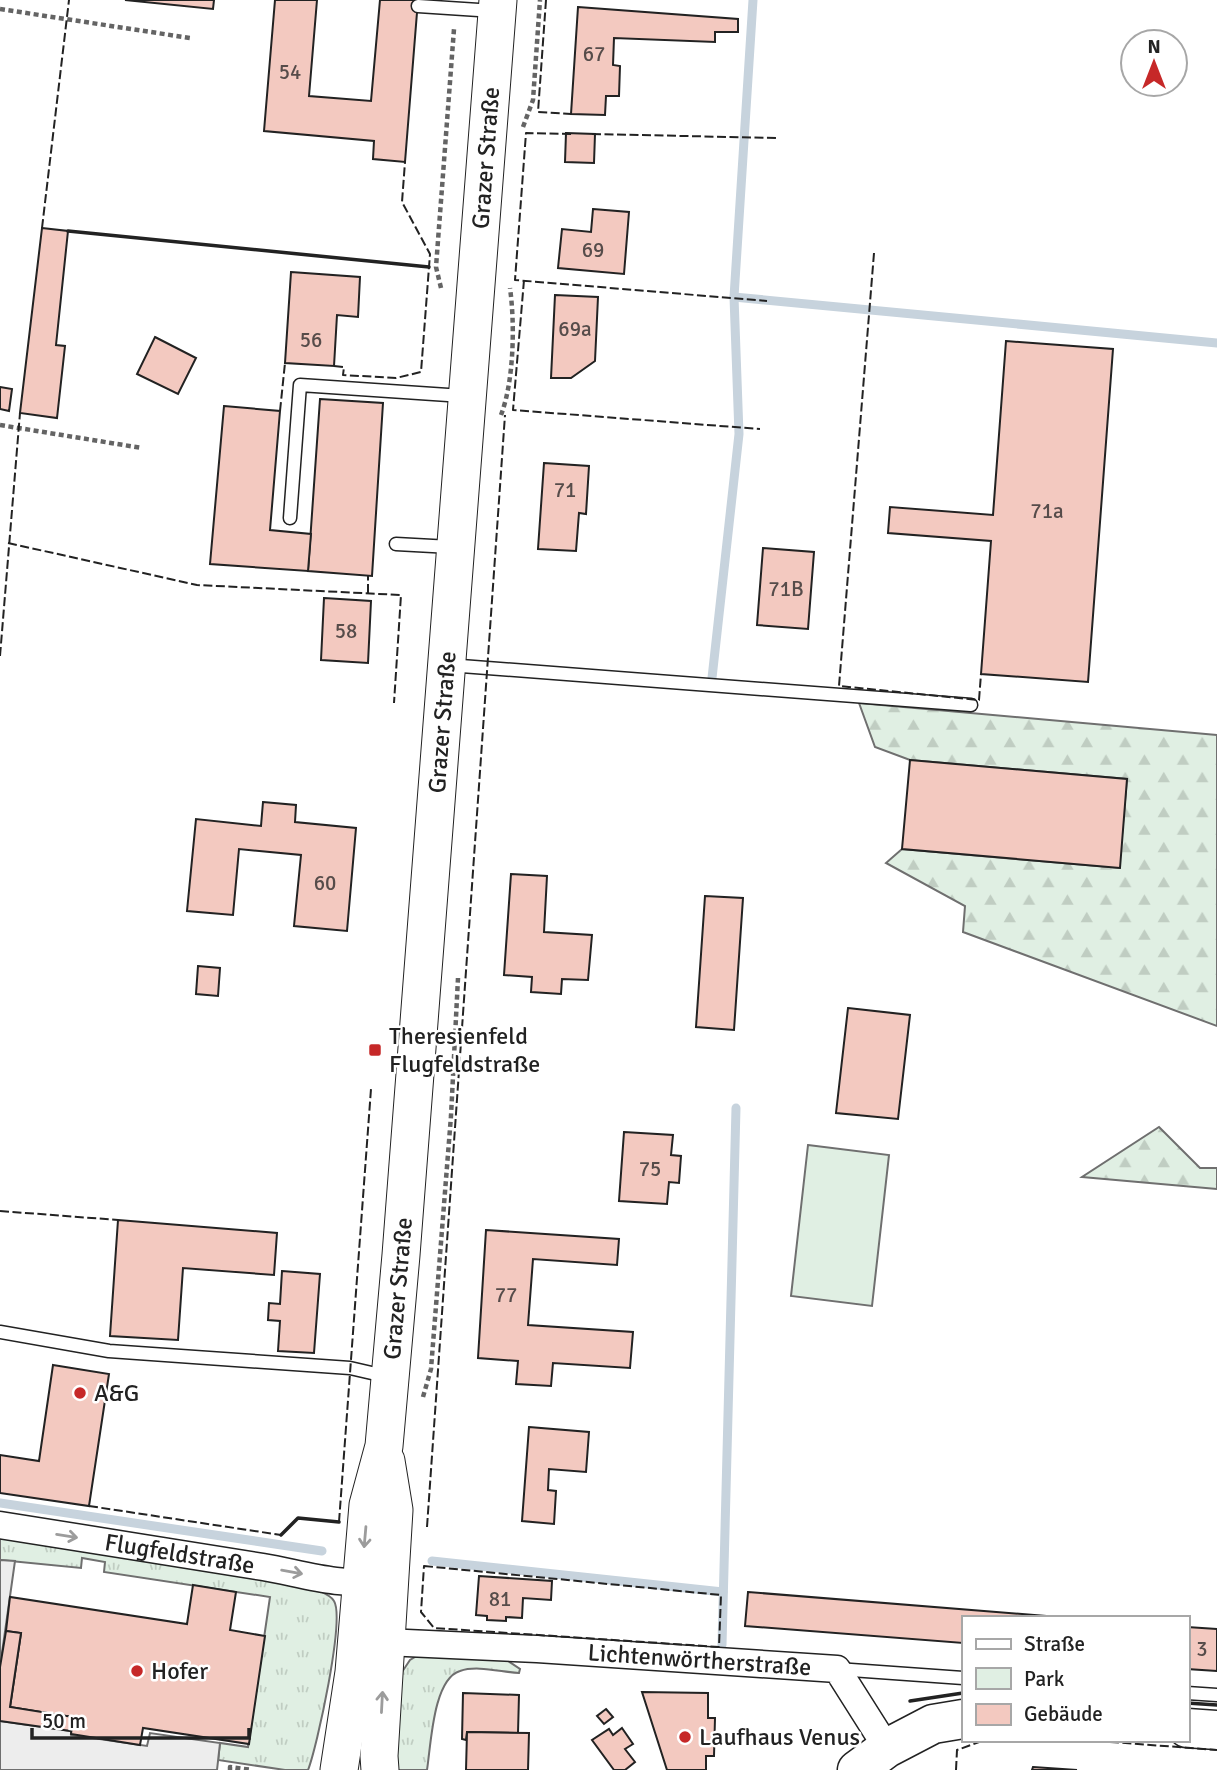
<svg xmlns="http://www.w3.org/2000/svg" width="1217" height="1770" font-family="Signika,sans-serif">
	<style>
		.grass { fill: url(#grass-tufts); stroke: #6f6f6f; stroke-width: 2 }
		.forest { fill: url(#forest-firs); stroke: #6f6f6f; stroke-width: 2 }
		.park { fill: #e0efe3; stroke: #6f6f6f; stroke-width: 2 }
		.parking { fill: #ededed; stroke: #6f6f6f; stroke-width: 2 }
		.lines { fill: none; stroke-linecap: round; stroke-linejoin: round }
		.stream { stroke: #c7d3dd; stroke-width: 9 }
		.building { fill: #f3c9c0; stroke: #222; stroke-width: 2 }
		.lane-casing { stroke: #222; stroke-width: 15 }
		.street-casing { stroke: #222; stroke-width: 29 }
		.secondary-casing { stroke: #222; stroke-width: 39 }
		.primary-casing { stroke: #222; stroke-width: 41 }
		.path { stroke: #646464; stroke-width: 4.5; stroke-dasharray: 5 3.5; stroke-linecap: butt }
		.lane { stroke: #fff; stroke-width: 12 }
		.street { stroke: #fff; stroke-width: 26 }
		.secondary { stroke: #fff; stroke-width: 37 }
		.primary { stroke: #fff; stroke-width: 38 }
		.fence { stroke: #222; stroke-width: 2; stroke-dasharray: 9 3.5; stroke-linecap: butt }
		.wall { stroke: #222; stroke-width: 3.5 }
		.oneway { stroke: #9c9c9c }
		.poi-dot { fill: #c62828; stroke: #fff; stroke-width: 2.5 }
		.labels { text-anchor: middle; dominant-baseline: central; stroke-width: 5; stroke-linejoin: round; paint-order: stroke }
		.number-label { font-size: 21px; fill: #564c4a }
		.street-label { font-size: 24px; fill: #222; stroke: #fff }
		.poi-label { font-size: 24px; fill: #222; stroke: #fff; text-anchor: start }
	</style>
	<defs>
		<pattern id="grass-tufts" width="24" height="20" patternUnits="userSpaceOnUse" patternTransform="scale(1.75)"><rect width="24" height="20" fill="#e0efe3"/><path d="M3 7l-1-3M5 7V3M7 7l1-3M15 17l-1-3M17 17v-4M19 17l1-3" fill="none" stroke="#c0cdc2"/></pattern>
		<pattern id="forest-firs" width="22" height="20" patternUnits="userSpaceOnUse" patternTransform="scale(1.75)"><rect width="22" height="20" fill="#e0efe3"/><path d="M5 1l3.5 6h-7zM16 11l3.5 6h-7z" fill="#c0cdc2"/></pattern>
	</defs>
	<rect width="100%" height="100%" fill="#fff"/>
	<g class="grass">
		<path d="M0,1538L311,1587C318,1591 330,1594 334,1601C345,1619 317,1747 308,1770H285L218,1760L220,1743L248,1747L270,1597L104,1572L105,1562L82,1558L81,1568L0,1560Z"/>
		<path d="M420,1654L497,1657L508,1661L520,1669L519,1673C501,1672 477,1665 460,1671C433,1679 431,1745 427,1770H394L402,1672L410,1660Z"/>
	</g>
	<g class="forest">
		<path d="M859,703L1217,735V1026L963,932L965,906L886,863L902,849L1119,868L1127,779L910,760L875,747Z"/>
		<path d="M1159,1127L1200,1168H1217V1189L1082,1177Z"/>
	</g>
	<path class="park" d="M808,1145L889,1155L872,1306L791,1296Z"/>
	<g class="parking">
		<path d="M0,1560L15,1561L0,1667Z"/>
		<path d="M0,1721L71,1731V1735L147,1746L150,1733L220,1743L217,1770H0Z"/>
	</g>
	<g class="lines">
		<g class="stream">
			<path d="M753,0L734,297L1217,343"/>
			<path d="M712,678L739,434L734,297"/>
			<path d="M0,1503L322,1551"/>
			<path d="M432,1561L723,1592"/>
			<path d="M722,1645L736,1108"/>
		</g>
	</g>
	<g class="building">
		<path d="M125,0H214L213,9Z"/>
		<path d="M275,0H317L309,96L371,101L380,0H418L405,162L373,159L374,141L264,131Z"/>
		<path d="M578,7L738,19V32H715V42L614,38L613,65L620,66L619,96H606L605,115L571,114Z"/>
		<path d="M566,133L595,134L594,163L565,162Z"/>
		<path d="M593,209L629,212L624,274L558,268L562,229L591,232Z"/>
		<path d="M42,228L68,231L56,345L65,346L57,418L20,413Z"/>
		<path d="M291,272L360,277L358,317L337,315L334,366L285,363Z"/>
		<path d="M555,295L598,297L595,361L571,378H551Z"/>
		<path d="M155,337L196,358L178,394L137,374Z"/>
		<path d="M1006,341L1113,349L1088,682L981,674L991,541L888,533L890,507L993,515Z"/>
		<path d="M0,387L12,389L9,411L0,409Z"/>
		<path d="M320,399L383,403L372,576L308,571Z"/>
		<path d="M224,406L280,411L270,530L311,534L308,571L210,564Z"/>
		<path d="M544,463L589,466L586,514L579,513L576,551L538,549Z"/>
		<path d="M763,548L814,552L808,629L757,625Z"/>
		<path d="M324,598L371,601L368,663L321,660Z"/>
		<path d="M910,760L1127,779L1120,868L902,849Z"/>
		<path d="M263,802L296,805L295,822L356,828L347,931L294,926L301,855L239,849L233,915L187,911L196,819L261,826Z"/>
		<path d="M511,874L547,876L544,932L592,935L588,980L562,979L561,994L531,992L532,977L504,975Z"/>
		<path d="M705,896L743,898L734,1030L696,1027Z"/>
		<path d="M198,966L220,968L218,996L196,994Z"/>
		<path d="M848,1008L910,1015L898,1119L836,1113Z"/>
		<path d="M624,1132L673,1135L671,1155L681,1156L679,1183L669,1182L667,1204L619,1201Z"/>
		<path d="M118,1220L277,1233L274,1275L183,1268L178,1340L110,1336Z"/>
		<path d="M486,1230L619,1239L617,1265L533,1259L528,1325L633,1332L630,1368L553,1363L551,1386L516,1384L518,1361L478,1358Z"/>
		<path d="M282,1271L320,1274L314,1353L278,1351L280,1321L268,1320L269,1303L280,1304Z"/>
		<path d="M53,1365L109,1374L89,1506L0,1493V1455L39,1461Z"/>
		<path d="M529,1427L589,1432L586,1472L549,1469L548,1490L556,1491L554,1524L522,1521Z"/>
		<path d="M479,1576L552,1581L551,1600L523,1598L522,1618L506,1617V1621L487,1620V1616L476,1615Z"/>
		<path d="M193,1585L236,1592L230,1630L265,1636L249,1744L143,1728L140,1745L71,1734L73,1717L10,1707L21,1633L6,1631L10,1597L187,1624Z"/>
		<path d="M748,1592L1071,1618H963V1643L745,1626Z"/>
		<path d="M1187,1627L1217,1629V1671L1187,1669Z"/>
		<path d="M6,1631L21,1633L10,1707L73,1717L71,1731L0,1721V1667Z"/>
		<path d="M642,1692L708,1693V1718H715L714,1756H706V1770H667Z"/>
		<path d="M463,1693L519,1695L518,1733L467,1732L466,1740L462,1739Z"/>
		<path d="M606,1709L613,1717L604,1724L597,1716Z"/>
		<path d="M622,1728L633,1744L625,1749L635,1762L625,1770H614L592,1740L609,1729L613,1735Z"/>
		<path d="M467,1732L529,1733L528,1770H466Z"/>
		<path d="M1033,1767L1077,1770H1032Z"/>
	</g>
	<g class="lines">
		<g class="lane-casing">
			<g id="lane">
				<path d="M418,6L494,11"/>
				<path d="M290,518L300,385L463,396"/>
				<path d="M396,544L451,547"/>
				<path d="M448,665L971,705"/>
				<path d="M0,1332L109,1351L350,1368L389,1377"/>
				<path d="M837,1669L963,1678"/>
				<path d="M1187,1693L1217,1695"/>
			</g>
		</g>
		<g class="street-casing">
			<g id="street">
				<path id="s1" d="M0,1525C88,1539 175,1553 263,1567C300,1573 341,1588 378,1579"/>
				<path id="s2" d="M385,1642L537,1649L837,1669L887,1748"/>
			</g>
		</g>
		<g class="secondary-casing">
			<g id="secondary">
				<path id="s3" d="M339,1770L354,1672L368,1505L384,1446L401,1255L498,0"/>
				<path d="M380,1770L379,1756L394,1510L386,1461"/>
			</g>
		</g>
		<g class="primary-casing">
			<g id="primary">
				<path d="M1187,1728L1217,1730"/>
				<path d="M857,1770L887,1748L933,1724L963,1719"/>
			</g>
		</g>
		<g class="path">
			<path d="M0,9L190,38"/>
			<path d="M523,127L533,100L540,0"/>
			<path d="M441,288L436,267L454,29"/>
			<path d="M501,415C514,381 515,324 510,288"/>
			<path d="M0,425L142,448"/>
			<path d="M423,1397L431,1369L451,1116L458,978"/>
			<path d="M230,1770V1767L252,1770"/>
		</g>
		<use href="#lane" class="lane"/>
		<use href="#street" class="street"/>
		<use href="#secondary" class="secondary"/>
		<use href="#primary" class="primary"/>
		<g class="fence">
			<path d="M546,0L538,112L571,114"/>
			<path d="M571,134L526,133L515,280L767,301"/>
			<path d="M592,134L777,138"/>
			<path d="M42,228L69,0"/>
			<path d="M874,253L839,686L979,700L981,674"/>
			<path d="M524,280L513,410L760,429"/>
			<path d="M334,366L344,367L343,375L396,378L421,372L430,254L402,202L405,162"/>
			<path d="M280,411L285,363"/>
			<path d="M8,543L197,585L401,595L394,703"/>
			<path d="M368,593V575"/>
			<path d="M0,656L20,413"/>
			<path d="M0,1211L118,1220"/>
			<path d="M89,1506L281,1535"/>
			<path d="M339,1522L371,1089"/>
			<path d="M427,1527L505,415"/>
			<path d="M424,1566L721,1595L719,1647L434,1628L421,1612Z"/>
			<path d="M1085,1740L1217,1750"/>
			<path d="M956,1770L957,1750L985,1740"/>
		</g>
		<g class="wall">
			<path d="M68,231L429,267"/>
			<path d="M281,1535L298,1518L339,1522"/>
			<path d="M910,1701L963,1693"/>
			<path d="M1187,1703L1217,1705"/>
		</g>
	</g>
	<defs><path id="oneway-shaft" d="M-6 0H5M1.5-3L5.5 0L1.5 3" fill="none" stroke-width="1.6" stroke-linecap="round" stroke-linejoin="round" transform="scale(1.75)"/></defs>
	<g class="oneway">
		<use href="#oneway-shaft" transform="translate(67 1536) rotate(9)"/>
		<use href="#oneway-shaft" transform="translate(365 1537) rotate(95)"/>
		<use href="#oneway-shaft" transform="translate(292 1572) rotate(10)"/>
		<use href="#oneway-shaft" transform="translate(382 1702) rotate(-87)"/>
	</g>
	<g class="poi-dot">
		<rect x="368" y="1043" width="14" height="14" rx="3.5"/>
		<circle cx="80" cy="1393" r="7"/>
		<circle cx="137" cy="1671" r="7"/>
		<circle cx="685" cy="1737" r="7"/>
	</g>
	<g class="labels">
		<g class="number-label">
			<text x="594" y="54">67</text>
			<text x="290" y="72">54</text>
			<text x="593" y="250">69</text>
			<text x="575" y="329">69a</text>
			<text x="311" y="340">56</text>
			<text x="565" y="490">71</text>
			<text x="1047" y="511">71a</text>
			<text x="786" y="589">71B</text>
			<text x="346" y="631">58</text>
			<text x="325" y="883">60</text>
			<text x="650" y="1169">75</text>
			<text x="506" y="1295">77</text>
			<text x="500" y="1599">81</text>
			<text x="1202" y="1649">3</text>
		</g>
		<g class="street-label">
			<text stroke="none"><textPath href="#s3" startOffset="1620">Grazer Straße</textPath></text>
			<text stroke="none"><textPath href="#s3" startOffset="1054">Grazer Straße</textPath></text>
			<text stroke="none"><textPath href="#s3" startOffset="486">Grazer Straße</textPath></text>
			<text stroke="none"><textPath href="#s1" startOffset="182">Flugfeldstraße</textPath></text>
			<text stroke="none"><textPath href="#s2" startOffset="315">Lichtenwörtherstraße</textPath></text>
		</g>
		<g class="poi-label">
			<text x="389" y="1036">Theresienfeld<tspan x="389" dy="28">Flugfeldstraße</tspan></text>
			<text x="94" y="1393">A&amp;G</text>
			<text x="151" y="1671">Hofer</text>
			<text x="699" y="1737">Laufhaus Venus</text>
		</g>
	</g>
	<rect x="962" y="1616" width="228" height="126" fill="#ffffff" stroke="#a7a7a7" stroke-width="2"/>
	<rect x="976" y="1639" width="35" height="10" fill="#ffffff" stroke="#a7a7a7" stroke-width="2"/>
	<text x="1024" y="1651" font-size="21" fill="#222222">Straße</text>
	<rect x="976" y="1668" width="35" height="21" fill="#e0efe3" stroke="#a7a7a7" stroke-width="2"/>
	<text x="1024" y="1686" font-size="21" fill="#222222">Park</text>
	<rect x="976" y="1704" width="35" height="21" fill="#f3c9c0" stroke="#a7a7a7" stroke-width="2"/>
	<text x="1024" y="1721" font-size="21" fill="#222222">Gebäude</text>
	<g transform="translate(1154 63)"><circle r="33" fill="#ffffff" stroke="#a7a7a7" stroke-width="2"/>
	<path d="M0-5L12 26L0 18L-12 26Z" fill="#c62828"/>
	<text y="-10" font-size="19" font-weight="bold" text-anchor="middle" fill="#222222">N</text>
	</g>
	<path d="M32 1728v10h217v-10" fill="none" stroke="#222222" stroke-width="3.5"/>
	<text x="42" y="1728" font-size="21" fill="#222222" stroke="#ffffff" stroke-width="5" paint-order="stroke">50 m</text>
</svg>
